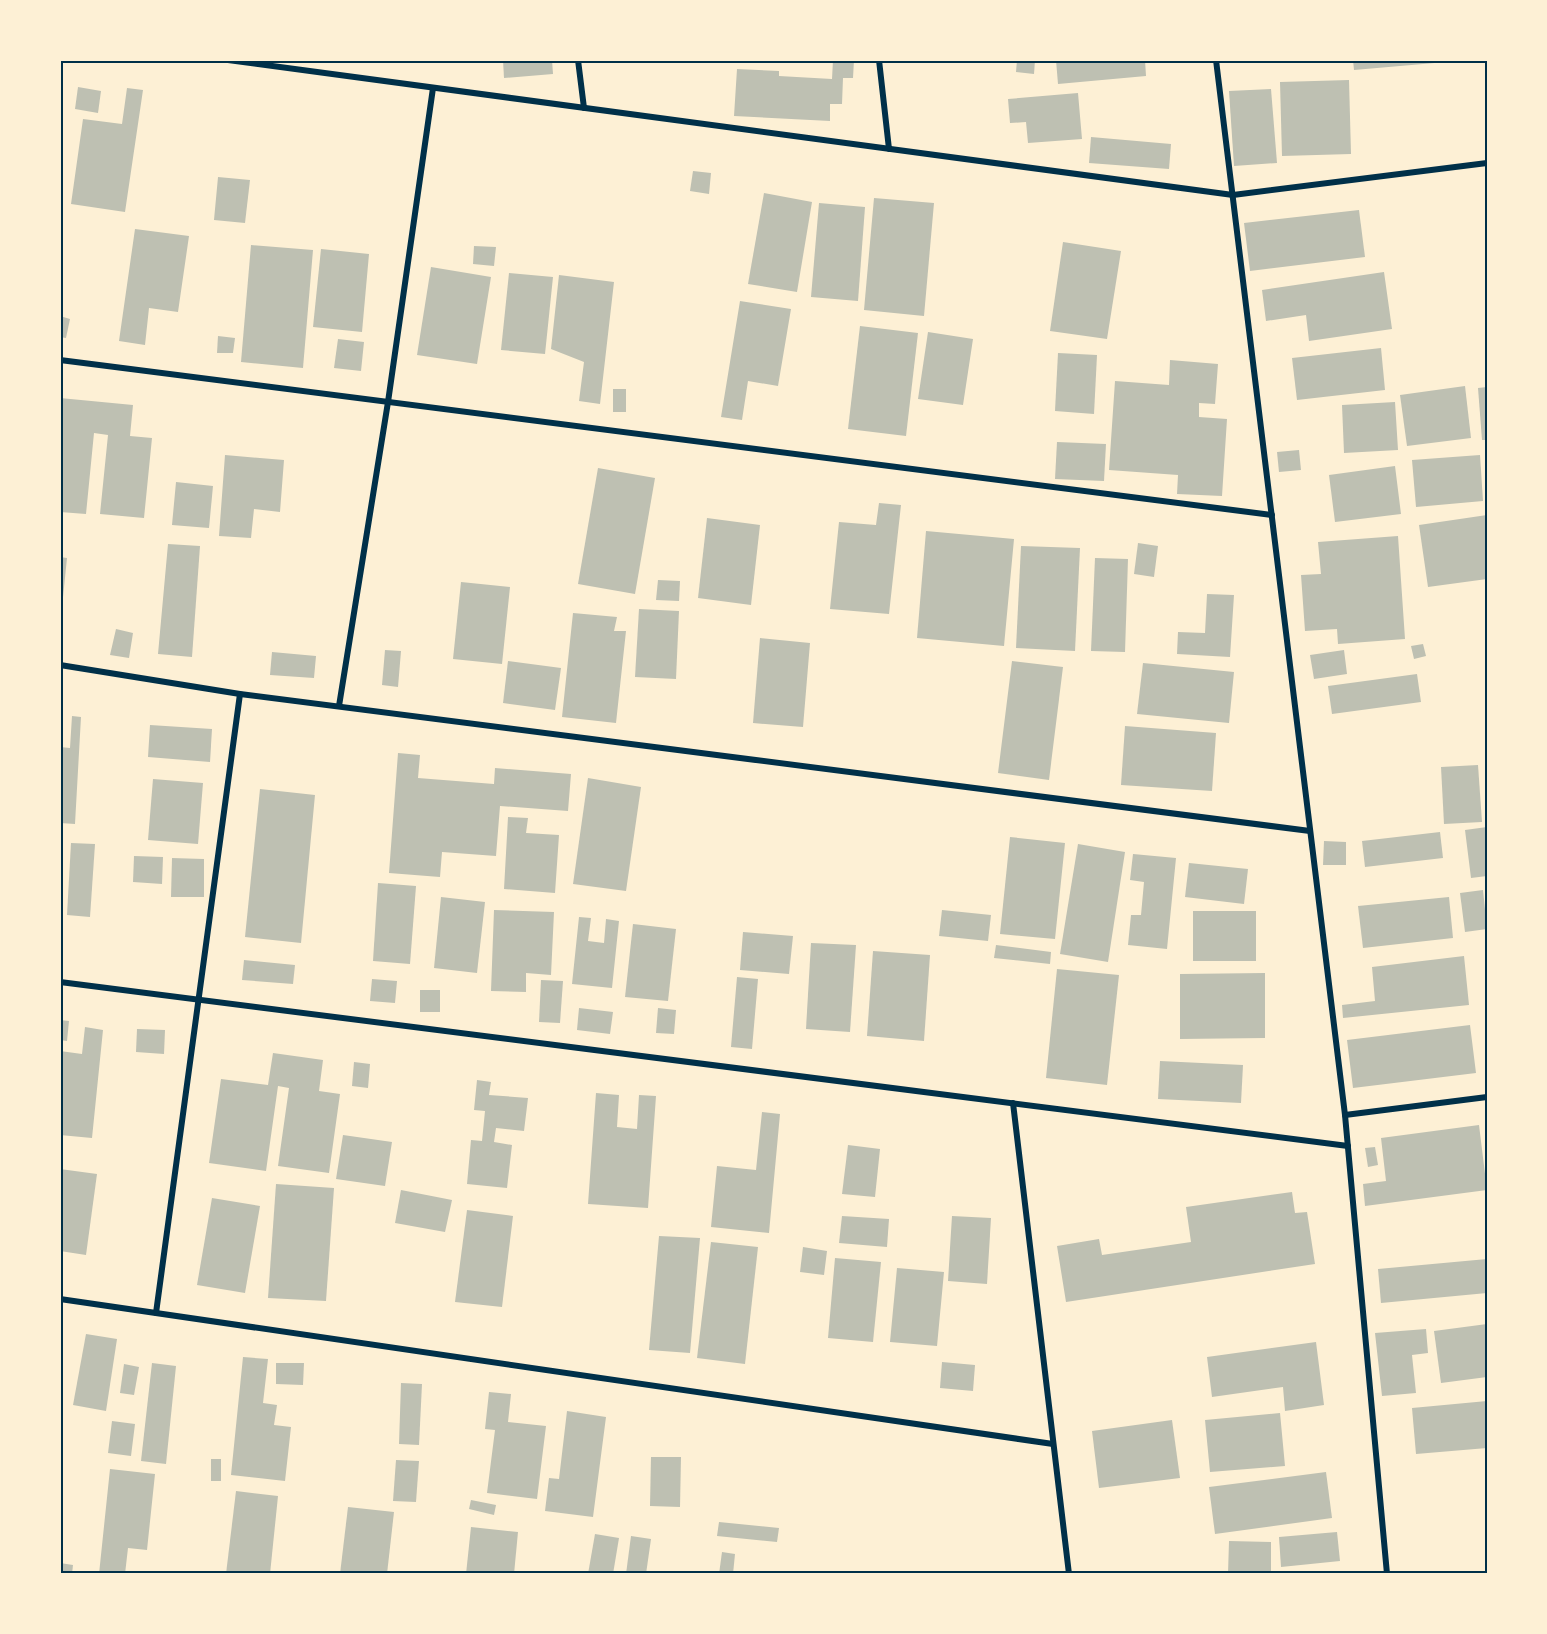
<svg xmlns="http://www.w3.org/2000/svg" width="1547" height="1634" font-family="Roboto,sans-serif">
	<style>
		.building { fill: #bec0b2 }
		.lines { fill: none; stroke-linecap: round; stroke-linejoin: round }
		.minor { stroke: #003049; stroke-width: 6 }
		.neatline { fill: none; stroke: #003049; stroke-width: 2 }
	</style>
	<rect width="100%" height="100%" fill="#fdf0d5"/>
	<g class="building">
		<path d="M503,60H552L553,74L504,78Z"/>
		<path d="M833,60H854L853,78H843L842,104H830V121L734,116L737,69L779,71V76L832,79Z"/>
		<path d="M1017,60H1035L1034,74L1016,72Z"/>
		<path d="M1056,60H1145L1146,76L1058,84Z"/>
		<path d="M1353,60H1446V62L1354,70Z"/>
		<path d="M1349,80L1351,154L1282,156L1280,82Z"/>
		<path d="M78,87L101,91L98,113L75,109Z"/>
		<path d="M127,88L143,90L125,212L71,204L83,119L122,124Z"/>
		<path d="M1271,89L1277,163L1234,166L1229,91Z"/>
		<path d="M1078,93L1082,139L1028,143L1026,122L1010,123L1008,99Z"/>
		<path d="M1091,137L1171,144L1169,169L1089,163Z"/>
		<path d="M693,171L711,173L709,194L690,191Z"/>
		<path d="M218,177L250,180L245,223L214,220Z"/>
		<path d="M764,193L812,202L797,292L748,284Z"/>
		<path d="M874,198L934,203L924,316L864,310Z"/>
		<path d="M819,203L865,207L858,301L811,297Z"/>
		<path d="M1359,210L1365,257L1250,271L1244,223Z"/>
		<path d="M135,229L189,236L178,312L149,308L145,345L119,341Z"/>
		<path d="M1063,242L1121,251L1107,339L1050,331Z"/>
		<path d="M251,245L313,250L303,368L241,362Z"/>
		<path d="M474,246L496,247L494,266L473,264Z"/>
		<path d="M321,249L369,254L362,332L313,327Z"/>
		<path d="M431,267L491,277L477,364L417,355Z"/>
		<path d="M1384,272L1392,329L1309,341L1306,315L1266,321L1262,290Z"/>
		<path d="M509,273L553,277L545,354L501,350Z"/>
		<path d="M559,275L614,282L600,404L579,401L584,362L551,349Z"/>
		<path d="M740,301L791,309L778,386L748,381L742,420L721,417Z"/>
		<path d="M60,316L70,319L66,338L60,337Z"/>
		<path d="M860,326L918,333L906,436L848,429Z"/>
		<path d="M928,332L973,339L963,405L918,399Z"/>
		<path d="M218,336L235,338L233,353H217Z"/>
		<path d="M338,339L364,342L361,371L334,368Z"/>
		<path d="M1381,348L1385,390L1297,400L1292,358Z"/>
		<path d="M1058,353L1097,355L1094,414L1055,411Z"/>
		<path d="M1170,360L1218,364L1215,404L1199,403V417L1227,419L1222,496L1177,494L1178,475L1109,470L1115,381L1169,385Z"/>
		<path d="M1465,386L1471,438L1407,446L1400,395Z"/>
		<path d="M1487,387V440H1482L1478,388Z"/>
		<rect x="613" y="389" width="13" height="23"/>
		<path d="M60,398L133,405L130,436L152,438L144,518L100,514L108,435L94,433L86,514L60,512Z"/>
		<path d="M1395,402L1398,450L1344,453L1342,405Z"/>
		<path d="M1057,442L1106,444L1104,481L1055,479Z"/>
		<path d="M1299,450L1301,470L1279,472L1277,452Z"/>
		<path d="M225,455L284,460L280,512L254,509L251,538L219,536Z"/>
		<path d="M1480,455L1483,501L1416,507L1412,460Z"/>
		<path d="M1395,466L1401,514L1335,522L1329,475Z"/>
		<path d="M598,468L655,478L635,594L578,584Z"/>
		<path d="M176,482L213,486L209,528L172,525Z"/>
		<path d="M879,503L901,505L889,614L830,609L839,522L876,525Z"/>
		<path d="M1487,515V579L1428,587L1419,525Z"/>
		<path d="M707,518L760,525L751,605L698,598Z"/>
		<path d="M926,531L1014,539L1004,646L917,638Z"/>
		<path d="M1398,536L1405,639L1338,644L1337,629L1305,631L1301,575L1321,574L1318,542Z"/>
		<path d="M1138,543L1158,546L1154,577L1134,574Z"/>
		<path d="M168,544L200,546L192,657L158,654Z"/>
		<path d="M1021,546L1080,548L1075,651L1016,648Z"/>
		<path d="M60,557L67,558L62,607H60Z"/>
		<path d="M1095,558L1128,559L1125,652L1091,651Z"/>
		<path d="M658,580L680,581L679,601L656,600Z"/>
		<path d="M461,582L510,587L502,664L453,659Z"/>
		<path d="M1207,594L1234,595L1230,657L1177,654L1178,632L1205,633Z"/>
		<path d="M639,609L679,611L676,679L635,677Z"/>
		<path d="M573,613L617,617L614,631H626L616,723L562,717Z"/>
		<path d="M116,629L133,633L129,658L110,655Z"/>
		<path d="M760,638L810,643L803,727L753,723Z"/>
		<path d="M1423,644L1426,656L1414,659L1411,646Z"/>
		<path d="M385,650L401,651L398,687L382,685Z"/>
		<path d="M1344,650L1347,674L1314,679L1310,655Z"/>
		<path d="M272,652L316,656L314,678L270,675Z"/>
		<path d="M508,661L561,668L555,710L503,703Z"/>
		<path d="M1012,661L1063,667L1049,780L998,773Z"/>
		<path d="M1143,663L1234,672L1229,723L1137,714Z"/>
		<path d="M1417,674L1421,702L1332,714L1328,686Z"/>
		<path d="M72,716L81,717L75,824L60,823V747L70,748Z"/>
		<path d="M150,725L212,729L210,762L148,757Z"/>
		<path d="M1125,726L1216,733L1212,791L1121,785Z"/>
		<path d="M398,753L420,755L418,778L494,784L495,768L571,774L568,811L500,806L496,856L442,852L440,877L389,873Z"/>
		<path d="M1478,765L1482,822L1444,824L1441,767Z"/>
		<path d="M588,778L641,787L626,891L573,884Z"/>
		<path d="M153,779L203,783L198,844L148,840Z"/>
		<path d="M260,789L315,795L301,943L245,937Z"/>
		<path d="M508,817L528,818L526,833L559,835L555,893L504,889Z"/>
		<path d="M1487,827V876L1471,878L1465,830Z"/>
		<path d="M1440,832L1443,858L1365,867L1362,841Z"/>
		<path d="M1010,837L1065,843L1055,939L1000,934Z"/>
		<path d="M1324,841L1346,842V865H1323Z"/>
		<path d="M71,843L95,844L90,917L67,915Z"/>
		<path d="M1078,844L1125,852L1108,962L1060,954Z"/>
		<path d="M1133,854L1176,858L1167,949L1128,945L1131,915H1141L1144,882L1130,880Z"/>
		<path d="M134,856L163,857L162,884L133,882Z"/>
		<path d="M172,858L204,859V897H171Z"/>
		<path d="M1189,863L1248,869L1244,904L1185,897Z"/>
		<path d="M378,883L416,886L410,964L373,961Z"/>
		<path d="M1483,890L1487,929L1465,932L1460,893Z"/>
		<path d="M441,897L485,902L477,973L434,968Z"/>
		<path d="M1449,897L1453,938L1363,948L1358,906Z"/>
		<path d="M494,910L554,912L551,975L526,973V992L491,991Z"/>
		<path d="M942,910L991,915L988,941L939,936Z"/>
		<rect x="1193" y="911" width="63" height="50"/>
		<path d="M579,917L591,918L588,941L604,943L606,919L619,921L612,988L572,984Z"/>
		<path d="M633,924L676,929L668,1001L625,997Z"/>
		<path d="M743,932L793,936L789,974L740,970Z"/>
		<path d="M811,943L856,945L850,1032L806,1029Z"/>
		<path d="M996,945L1051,952L1050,964L994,958Z"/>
		<path d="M873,951L930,955L924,1041L867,1036Z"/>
		<path d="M1464,956L1469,1005L1343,1018L1342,1005L1375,1001L1372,967Z"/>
		<path d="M244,960L295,965L293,984L242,980Z"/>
		<path d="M1057,969L1119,975L1107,1085L1046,1078Z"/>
		<path d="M1265,973V1038L1180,1039V974Z"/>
		<path d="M737,977L758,979L752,1049L731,1047Z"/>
		<path d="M372,979L397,981L395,1003L370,1001Z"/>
		<path d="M541,980L563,981L560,1023L539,1022Z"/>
		<rect x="420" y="990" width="20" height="22"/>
		<path d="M579,1008L613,1012L610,1034L577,1030Z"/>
		<path d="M658,1008L676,1010L674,1034L656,1033Z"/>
		<path d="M60,1020L69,1021L67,1041L60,1040Z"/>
		<path d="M1470,1025L1476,1073L1353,1088L1347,1040Z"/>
		<path d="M85,1027L103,1030L92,1138L60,1135V1051L82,1054Z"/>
		<path d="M137,1029L165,1030L164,1054L136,1052Z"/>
		<path d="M273,1053L323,1060L319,1091L340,1094L329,1173L278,1166L289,1088L278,1086L266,1171L209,1163L221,1079L268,1085Z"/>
		<path d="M1160,1061L1243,1065L1241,1103L1158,1099Z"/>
		<path d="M354,1062L370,1064L368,1088L352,1086Z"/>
		<path d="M477,1080L491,1082L489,1095L528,1098L524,1131L496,1128L494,1142L512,1145L507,1188L467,1184L471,1140L482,1141L485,1111L474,1110Z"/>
		<path d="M596,1093L619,1095L617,1127L637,1129L639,1095L656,1096L648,1208L588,1204Z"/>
		<path d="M762,1112L780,1114L769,1233L711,1227L717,1166L756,1170Z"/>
		<path d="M1479,1125L1487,1190L1365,1206L1363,1184L1386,1181L1381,1138Z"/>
		<path d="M343,1135L392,1142L385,1186L336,1179Z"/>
		<path d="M848,1145L880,1149L875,1197L842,1194Z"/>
		<path d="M1375,1147L1378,1165L1368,1167L1365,1148Z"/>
		<path d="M60,1169L97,1174L86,1255L60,1251Z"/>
		<path d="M276,1184L334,1188L326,1301L268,1298Z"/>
		<path d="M401,1190L452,1200L445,1232L395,1223Z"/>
		<path d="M1292,1192L1295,1213L1307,1212L1315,1264L1066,1302L1057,1246L1099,1239L1102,1255L1191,1242L1186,1207Z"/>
		<path d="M212,1198L260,1206L245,1293L197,1285Z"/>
		<path d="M467,1210L513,1216L502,1307L455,1302Z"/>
		<path d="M842,1216L889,1219L887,1247L839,1243Z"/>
		<path d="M952,1216L991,1218L987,1284L948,1281Z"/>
		<path d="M659,1236L700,1238L690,1353L649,1350Z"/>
		<path d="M711,1242L758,1247L745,1364L697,1358Z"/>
		<path d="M803,1247L827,1251L824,1275L800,1272Z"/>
		<path d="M835,1258L881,1262L873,1342L828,1338Z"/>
		<path d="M1487,1259V1293L1381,1303L1378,1269Z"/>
		<path d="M897,1268L944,1272L937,1346L890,1342Z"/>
		<path d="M1487,1324V1377L1441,1383L1434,1331Z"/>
		<path d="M1426,1329L1428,1353L1412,1355L1416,1393L1382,1396L1375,1333Z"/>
		<path d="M86,1334L117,1339L106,1411L73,1405Z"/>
		<path d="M1316,1342L1324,1405L1285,1411L1283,1387L1212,1397L1207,1357Z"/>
		<path d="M243,1357L268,1359L263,1403L277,1405L274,1425L291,1427L285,1481L231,1475Z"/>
		<path d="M942,1362L975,1365L973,1391L940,1388Z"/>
		<path d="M152,1363L176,1366L166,1464L141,1461Z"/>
		<path d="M276,1363H304L303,1385L276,1384Z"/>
		<path d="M124,1364L139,1367L134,1395L120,1393Z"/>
		<path d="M401,1383L422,1384L419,1445L399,1444Z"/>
		<path d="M489,1392L511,1394L508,1422L546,1426L537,1499L487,1493L495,1430L485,1429Z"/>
		<path d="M1487,1401V1448L1416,1454L1412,1408Z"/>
		<path d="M567,1411L606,1417L593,1517L545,1511L549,1478L559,1479Z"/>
		<path d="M1280,1413L1285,1466L1210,1472L1205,1420Z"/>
		<path d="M1172,1420L1180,1478L1099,1488L1092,1431Z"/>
		<path d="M112,1421L135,1424L131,1456L108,1453Z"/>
		<path d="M651,1457H681L680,1507L650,1506Z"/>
		<rect x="211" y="1459" width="10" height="22"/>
		<path d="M396,1460L419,1461L416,1502L393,1501Z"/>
		<path d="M110,1469L155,1474L147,1550L128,1548L125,1574H99Z"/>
		<path d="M1326,1472L1332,1518L1215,1534L1209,1487Z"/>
		<path d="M236,1491L278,1496L270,1574H226Z"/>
		<path d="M471,1500L496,1505L494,1515L469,1509Z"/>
		<path d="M348,1507L394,1512L387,1574H340Z"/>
		<path d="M719,1522L779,1528L777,1542L717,1536Z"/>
		<path d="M471,1527L518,1532L514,1574H466Z"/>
		<path d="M1337,1532L1340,1561L1281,1567L1279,1537Z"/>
		<path d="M595,1534L619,1538L613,1574H588Z"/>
		<path d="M631,1536L651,1539L646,1574H626Z"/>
		<path d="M1229,1541L1271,1542V1574H1228Z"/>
		<path d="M722,1552L735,1554L733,1574H719Z"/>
		<path d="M60,1563L73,1565L72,1574H60Z"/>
	</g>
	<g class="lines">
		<g class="minor">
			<path d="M228,60L1233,195L1487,163"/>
			<path d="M578,60L584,108"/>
			<path d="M879,60L889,149"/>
			<path d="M1216,60L1345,1115L1387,1574"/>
			<path d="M60,360L1272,515"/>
			<path d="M60,665L240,694L1310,831"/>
			<path d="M339,706L388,402L433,88"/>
			<path d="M60,982L1348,1146"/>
			<path d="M1013,1103L1069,1574"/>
			<path d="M1345,1115L1487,1097"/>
			<path d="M60,1299L1053,1444"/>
			<path d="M156,1313L240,694"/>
		</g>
	</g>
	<rect width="1547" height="1634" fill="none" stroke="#fdf0d5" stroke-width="123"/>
	<rect x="62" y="62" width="1424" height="1510" class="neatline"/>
</svg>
